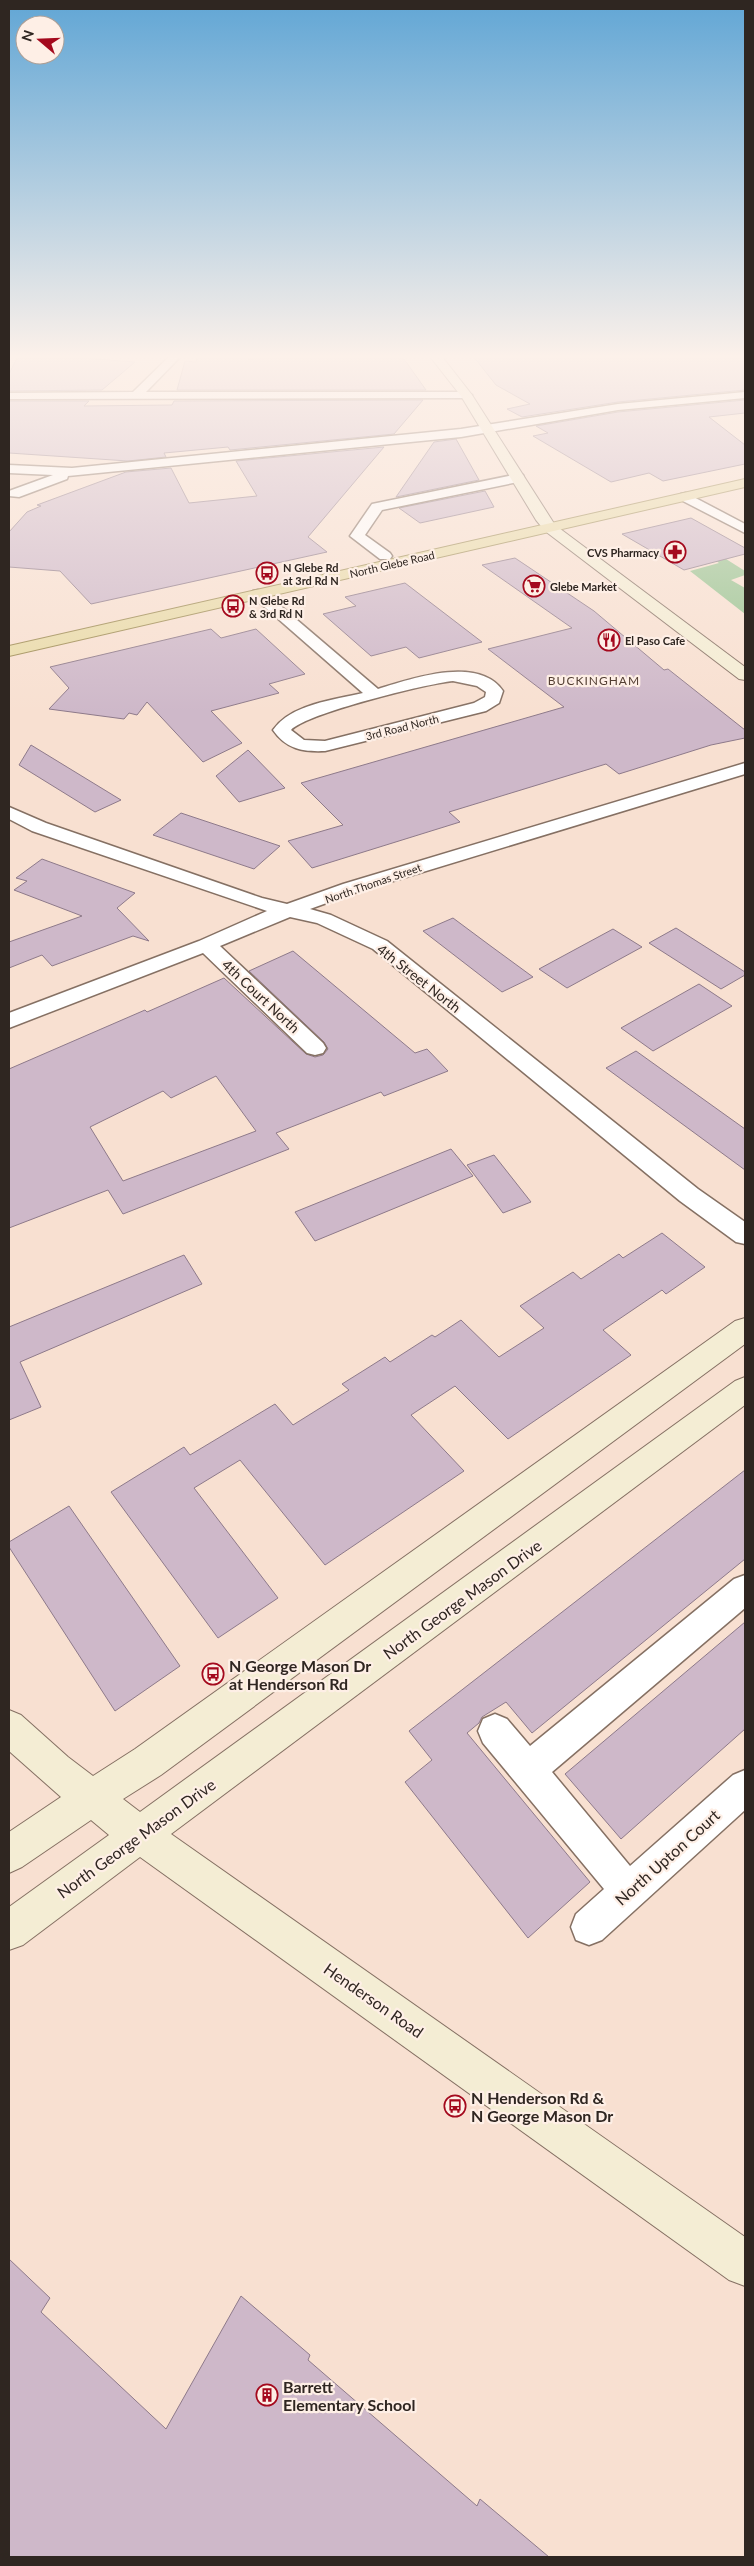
<svg xmlns="http://www.w3.org/2000/svg" width="754" height="2566" font-family="Lato,sans-serif">
	<style>
		.green { fill: #98c391 }
		.building { fill: #ceb8c9; stroke: #8e7a8a; fill-rule: evenodd }
		.lines { fill: none; stroke-linecap: round; stroke-linejoin: round }
		.street-casing { stroke: #857063; stroke-width: 3 }
		.secondary-casing { stroke: #857063; stroke-width: 2 }
		.primary-casing { stroke: #9e8c54; stroke-width: 2 }
		.street { fill: #fff; fill-rule: evenodd }
		.secondary { fill: #f4edd4; fill-rule: evenodd }
		.primary { fill: #e9dba9; fill-rule: evenodd }
		.labels { text-anchor: middle; dominant-baseline: central; stroke-width: 4.5; stroke-linejoin: round; paint-order: stroke }
		.far-poi-label { font-size: 11px; font-weight: bold; fill: #2f2621; stroke: #feefe6; text-anchor: start }
		.far-street-label { font-size: 11px; fill: #2f2621; stroke: #feefe6 }
		.far-neighbourhood-label { font-size: 12px; letter-spacing: 1px; fill: #533f33; stroke: #feefe6 }
		.street-label { font-size: 14px; fill: #2f2621; stroke: #feefe6 }
		.near-street-label { font-size: 16px; fill: #2f2621; stroke: #feefe6 }
		.near-poi-label { font-size: 16px; font-weight: bold; fill: #2f2621; stroke: #feefe6; text-anchor: start }
	</style>
	<rect width="100%" height="100%" fill="#f8e0d1"/>
	<path class="green" d="M707,547L745,571V575L731,580L745,588V614L690,571L719,563L701,549Z"/>
	<g class="building">
		<path d="M564,354H745V390L618,402L522,417L507,409L530,404L496,385L473,356Z"/>
		<path d="M387,355L404,359L426,390H177L185,361L196,362L198,356L248,357V359Z"/>
		<path d="M17,358H82L135,362L102,390L9,391V374Z"/>
		<path d="M423,400L394,434L230,450L228,447L164,453L166,457L128,461L9,453V401H89L84,406L172,405L174,401Z"/>
		<path d="M745,400V413L709,417L745,445V464L663,481L649,473L611,482L533,436L548,433L536,426L618,412Z"/>
		<path d="M456,439L479,480L396,497L434,442Z"/>
		<path d="M384,447L308,537L327,552L91,604L60,571L9,567V532L27,512L41,506L37,505L126,472L171,468L189,503L257,496L236,461Z"/>
		<path d="M485,491L494,507L420,523L399,508Z"/>
		<path d="M691,518L745,548V554L684,570L622,534Z"/>
		<path d="M515,558L594,611L664,670L668,669L745,730V738L711,745L619,774L606,764L449,812L460,822L312,868L288,841L343,825L301,783L564,707L488,649L572,628L482,565Z"/>
		<path d="M405,583L482,642L419,658L406,647L371,656L323,614L356,606L345,597Z"/>
		<path d="M211,629L221,638L256,629L305,674L269,684L279,693L211,711L242,743L203,762L147,702L137,715L129,713L124,719L49,709L69,688L50,667Z"/>
		<path d="M31,745L121,800L95,812L19,765Z"/>
		<path d="M248,750L285,788L239,802L216,776Z"/>
		<path d="M181,813L280,846L254,869L153,835Z"/>
		<path d="M42,859L135,893L117,908L149,941L133,936L52,966L42,955L9,968V942L82,916L14,890L27,881L16,878Z"/>
		<path d="M453,918L492,947L533,977L502,992L423,931Z"/>
		<path d="M676,928L745,972V975L721,989L649,943Z"/>
		<path d="M613,929L642,947L567,988L539,969Z"/>
		<path d="M293,951L415,1053L427,1049L448,1071L384,1096L381,1092L276,1133L289,1149L123,1214L108,1190L9,1228V1069L145,1010L147,1012L224,978L306,1054L315,1057L323,1055L328,1049L324,1042L249,971ZM216,1076L256,1131L123,1181L90,1127L163,1091L171,1098Z"/>
		<path d="M699,984L732,1006L653,1051L621,1028Z"/>
		<path d="M636,1051L745,1129V1170L606,1068Z"/>
		<path d="M451,1149L473,1176L315,1241L295,1212Z"/>
		<path d="M494,1155L531,1202L503,1213L467,1165Z"/>
		<path d="M662,1233L705,1267L666,1294L662,1290L603,1330L631,1355L508,1439L455,1386L411,1415L464,1471L325,1565L240,1460L194,1488L278,1598L218,1638L111,1492L184,1447L190,1455L275,1404L293,1425L349,1390L342,1384L366,1369L385,1357L390,1362L432,1335L435,1337L461,1320L499,1357L544,1328L520,1306L573,1272L581,1279L619,1254L623,1258Z"/>
		<path d="M184,1255L202,1284L20,1362L41,1407L9,1420V1327Z"/>
		<path d="M745,1470V1559L532,1733L506,1702L482,1717L479,1723L467,1733L590,1882L528,1938L405,1782L432,1760L409,1731Z"/>
		<path d="M69,1506L180,1666L115,1711L9,1547V1542Z"/>
		<path d="M745,1622V1729L621,1839L565,1774Z"/>
		<path d="M9,2259L50,2298L41,2312L166,2429L241,2296L310,2355L308,2360L477,2506L480,2499L549,2557H9Z"/>
	</g>
	<g class="lines">
		<g class="street-casing">
			<g id="street">
				<path d="M172,354H183L146,392H466L472,395L466,398L9,399V393L133,392Z"/>
				<path d="M745,392V398L618,410L461,437L68,476L67,479L19,497L9,496V491L53,475L9,473V465L72,468L461,429L618,404Z"/>
				<path d="M518,474L523,475L524,478L523,481L382,510L365,535L390,553L392,556L390,559H380L350,536L372,504Z"/>
				<path d="M686,493L745,524V533L681,500L679,497L681,494Z"/>
				<path d="M258,590L263,591L378,689C411,679 478,655 503,691L499,703L486,711L325,751C303,752 286,749 273,730C291,704 334,700 363,693L253,597L251,594L253,591ZM453,681L477,686L486,692L485,697L474,703L325,741L304,740L291,730C307,713 426,684 453,681Z"/>
				<path d="M745,763V774L357,892L310,909L331,915L387,941L698,1189L745,1222V1244L736,1242L680,1201L373,949L317,923L290,917L220,946L323,1043L326,1048L323,1053L315,1055L307,1053L203,953L9,1028V1013L199,941L267,911L32,831L9,819V807L46,823L262,898L287,904L343,884Z"/>
				<path d="M745,1575V1608L552,1772L630,1866L733,1775L745,1770V1810L602,1940L589,1945L576,1940L571,1927L576,1914L604,1889L483,1743L478,1731L483,1719L495,1714L507,1719L530,1746L734,1579Z"/>
			</g>
		</g>
		<g class="secondary-casing">
			<g id="secondary">
				<path d="M428,354H440L472,395L555,525L745,667V680L739,679L545,531L536,520L461,396Z"/>
				<path d="M745,1318V1344L161,1775L123,1799L140,1812L735,1381L745,1377V1405L171,1834L745,2237V2286L729,2280L140,1857L23,1945L9,1950V1907L109,1835L91,1820L22,1867L9,1873V1832L61,1797L9,1751V1710L21,1715L68,1757L93,1776L135,1749L735,1321Z"/>
			</g>
		</g>
		<g class="primary-casing">
			<path id="primary" d="M745,479V487L9,656V646Z"/>
		</g>
		<use href="#street" class="street"/>
		<use href="#secondary" class="secondary"/>
		<use href="#primary" class="primary"/>
	</g>
	<linearGradient id="sky" x2="0" y2="1"><stop stop-color="#61a6d5"/><stop offset="0.5" stop-color="#fcf1ea"/><stop offset="1" stop-color="#fcf1ea" stop-opacity="0"/></linearGradient>
	<rect width="754" height="713" fill="url(#sky)"/>
	<defs>
		<g id="pharmacy-ring" transform="scale(1.125)"><circle r="9.5" fill="#feefe6" stroke="#a4091d" stroke-width="1.5"/><path d="M-2-6h4v4h4v4h-4v4h-4v-4h-4v-4h4Z" fill="#a4091d"/></g>
		<g id="bus-ring" transform="scale(1.125)"><circle r="9.5" fill="#feefe6" stroke="#a4091d" stroke-width="1.5"/><path d="M-5-6H5V4H4V6H2V4H-2V6H-4V4H-5ZM-3.5-4V0h7V-4ZM-3.5 1.2v1.5H-2V1.2ZM2 1.2v1.5H3.5V1.2Z" fill="#a4091d"/></g>
		<g id="supermarket-ring" transform="scale(1.125)"><circle r="9.5" fill="#feefe6" stroke="#a4091d" stroke-width="1.5"/><path d="M-6-5.5h2.5l.6 2H6L4.5 2H-2.5L-4.4-4H-6ZM-1.5 3.2a1.3 1.3 0 1 0 .1 0ZM3 3.2a1.3 1.3 0 1 0 .1 0Z" fill="#a4091d"/></g>
		<g id="restaurant-ring" transform="scale(1.125)"><circle r="9.5" fill="#feefe6" stroke="#a4091d" stroke-width="1.5"/><path d="M-5-6h1v4h1v-4h1v4h1v-4h1v5L-1.5 .5V6h-2V.5L-5-1ZM5-6V6H3V1.5H1.5Q1.5-4 5-6Z" fill="#a4091d"/></g>
		<g id="building-ring" transform="scale(1.125)"><circle r="9.5" fill="#feefe6" stroke="#a4091d" stroke-width="1.5"/><path d="M-4-6H4V6H1V3H-1V6H-4ZM-2.5-4.3h1.7v1.8h-1.7ZM.8-4.3h1.7v1.8H.8ZM-2.5-1h1.7V.8h-1.7ZM.8-1h1.7V.8H.8Z" fill="#a4091d"/></g>
	</defs>
	<g fill-rule="evenodd">
		<use href="#pharmacy-ring" x="675" y="552"/>
		<use href="#bus-ring" x="267" y="573"/>
		<use href="#supermarket-ring" x="534" y="586"/>
		<use href="#bus-ring" x="233" y="606"/>
		<use href="#restaurant-ring" x="609" y="640"/>
		<use href="#bus-ring" x="213" y="1674"/>
		<use href="#bus-ring" x="455" y="2106"/>
		<use href="#building-ring" x="267" y="2395"/>
	</g>
	<g class="labels">
		<g class="far-poi-label">
			<text x="659" y="552" text-anchor="end">CVS Pharmacy</text>
			<text x="283" y="567">N Glebe Rd<tspan x="283" dy="13">at 3rd Rd N</tspan></text>
			<text x="550" y="586">Glebe Market</text>
			<text x="249" y="600">N Glebe Rd<tspan x="249" dy="13">&amp; 3rd Rd N</tspan></text>
			<text x="625" y="640">El Paso Cafe</text>
		</g>
		<g class="far-street-label">
			<text transform="translate(392 564) rotate(-13)">North Glebe Road</text>
			<text transform="translate(402 727) rotate(-14)">3rd Road North</text>
			<text transform="translate(373 883) rotate(-19)">North Thomas Street</text>
		</g>
		<g class="far-neighbourhood-label">
			<text x="594" y="680">BUCKINGHAM</text>
		</g>
		<g class="street-label">
			<text transform="translate(419 978) rotate(38)">4th Street North</text>
			<text transform="translate(261 996) rotate(43)">4th Court North</text>
		</g>
		<g class="near-street-label">
			<text transform="translate(462 1599) rotate(-36)">North George Mason Drive</text>
			<text transform="translate(136 1838) rotate(-36)">North George Mason Drive</text>
			<text transform="translate(667 1857) rotate(-42)">North Upton Court</text>
			<text transform="translate(374 2000) rotate(35)">Henderson Road</text>
		</g>
		<g class="near-poi-label">
			<text x="229" y="1665">N George Mason Dr<tspan x="229" dy="18">at Henderson Rd</tspan></text>
			<text x="471" y="2097">N Henderson Rd &amp;<tspan x="471" dy="18">N George Mason Dr</tspan></text>
			<text x="283" y="2386">Barrett<tspan x="283" dy="18">Elementary School</tspan></text>
		</g>
	</g>
	<rect width="754" height="2566" fill="none" stroke="#2f2621" stroke-width="20"/>
	<g transform="translate(40 40) rotate(289)"><circle r="24" fill="#feefe6" stroke="#ab9f97"/>
	<path d="M0-4L9 19L0 12L-9 19Z" fill="#a4091d"/>
	<text y="-8" font-size="14" font-weight="bold" text-anchor="middle" fill="#2f2621">N</text>
	</g>
</svg>
